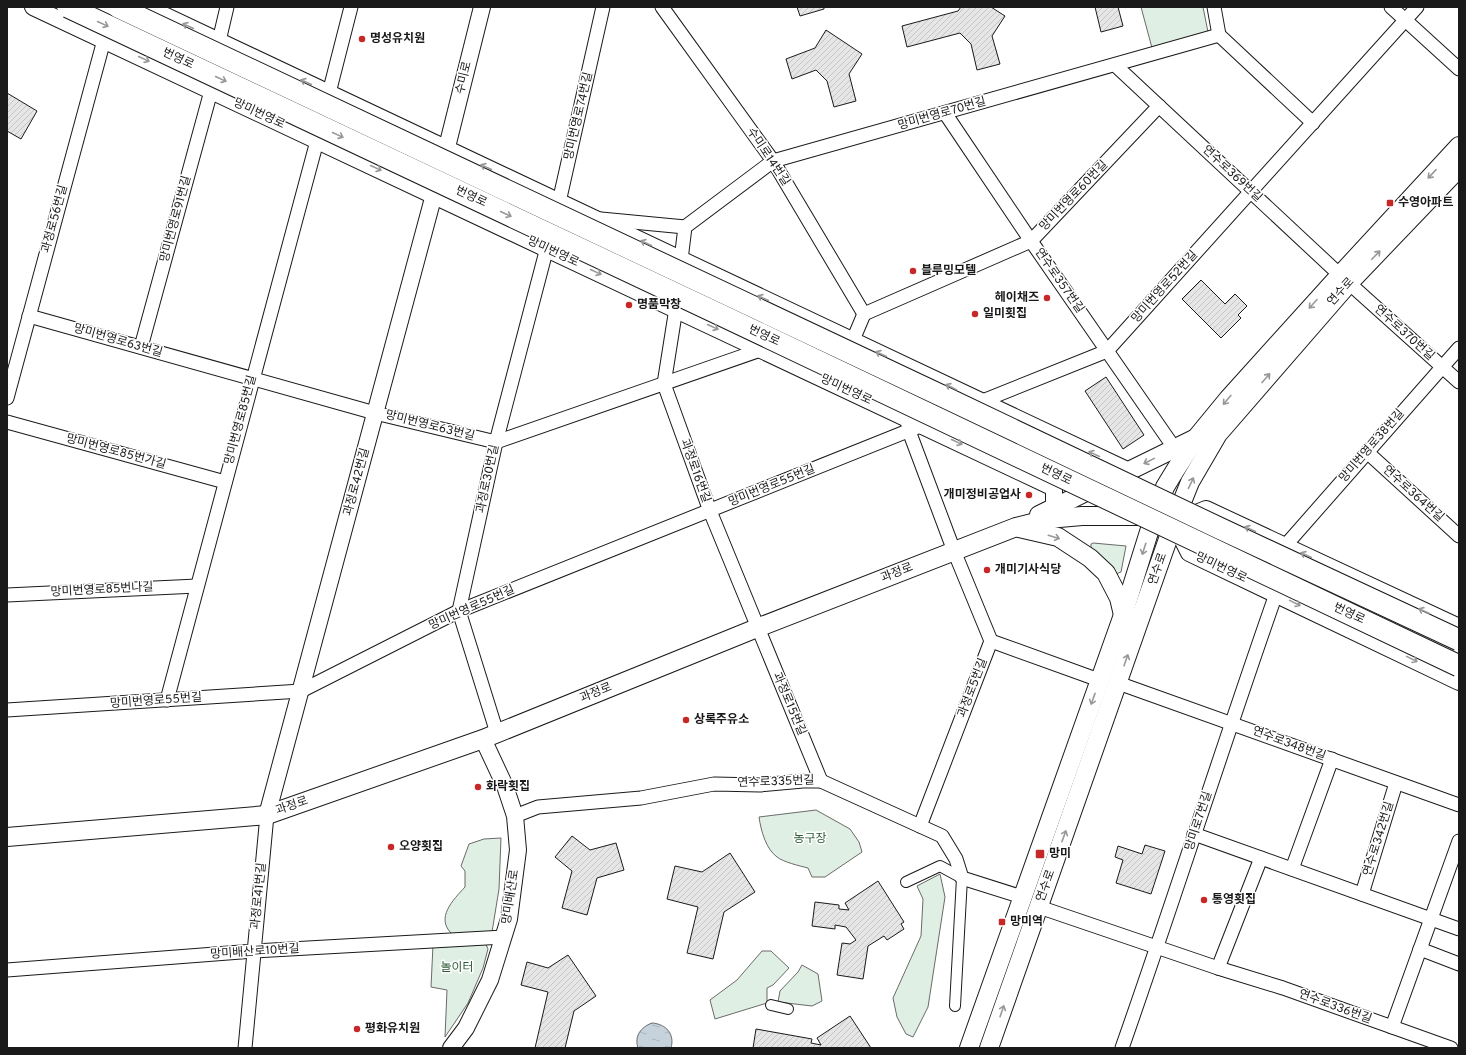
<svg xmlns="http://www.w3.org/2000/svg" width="1466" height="1055" font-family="Overpass,'Noto Sans KR',sans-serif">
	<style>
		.green { fill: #e0efe3; stroke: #6a6a6a }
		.water { fill: url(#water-ripples); stroke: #6a6a6a }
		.building { fill: url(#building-hatch); stroke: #1a1a1a }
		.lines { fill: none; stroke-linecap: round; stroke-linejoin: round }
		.pedestrian-casing { stroke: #1a1a1a; stroke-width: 12 }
		.minor-casing { stroke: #1a1a1a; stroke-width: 15 }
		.tertiary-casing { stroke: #1a1a1a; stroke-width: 18 }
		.secondary-casing { stroke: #1a1a1a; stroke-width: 20 }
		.pedestrian { stroke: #fff; stroke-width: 10 }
		.minor { stroke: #fff; stroke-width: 13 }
		.tertiary { stroke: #fff; stroke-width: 16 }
		.secondary { stroke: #fff; stroke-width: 18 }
		.trunk-bridge-casing { stroke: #1a1a1a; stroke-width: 23; stroke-linecap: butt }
		.trunk-bridge { stroke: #fff; stroke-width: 21 }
		.oneway { stroke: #989898 }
		.poi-dot { fill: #c62828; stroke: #fff; stroke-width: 1.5 }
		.labels { text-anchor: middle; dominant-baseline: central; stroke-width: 3; stroke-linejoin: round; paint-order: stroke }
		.poi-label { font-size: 12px; font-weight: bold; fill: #1a1a1a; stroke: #fff; text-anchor: start }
		.street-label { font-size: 12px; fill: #1a1a1a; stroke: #fff }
		.park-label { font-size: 12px; fill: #2b5a34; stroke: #fff }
	</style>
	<defs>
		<pattern id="water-ripples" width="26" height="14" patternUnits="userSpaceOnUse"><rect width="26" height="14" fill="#c6d2dc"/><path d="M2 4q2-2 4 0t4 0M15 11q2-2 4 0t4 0" fill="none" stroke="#aab4bc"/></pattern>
		<pattern id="building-hatch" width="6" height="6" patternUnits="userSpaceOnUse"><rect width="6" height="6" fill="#e6e6e6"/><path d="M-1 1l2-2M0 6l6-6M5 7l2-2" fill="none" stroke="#c5c5c5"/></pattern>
	</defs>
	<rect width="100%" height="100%" fill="#fff"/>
	<g class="green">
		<path d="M1141,7H1203L1208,32L1152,48Z"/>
		<path d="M1093,543L1126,546L1121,572L1116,574L1106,561L1091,548V544Z"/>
		<path d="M816,810L850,829L859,842L862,852L825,877H812L808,868C800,866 783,862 777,857C766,849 761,831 759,817Z"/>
		<path d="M501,838L499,889L492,932L452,934C435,918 453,900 465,887V871L461,866L469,844L484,839Z"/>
		<path d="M940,874L945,897L928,1007L913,1037L906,1034L897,1017L893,998L921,936L923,899L917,886Z"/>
		<path d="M485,942L488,949L483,968L468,1003L445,1037L447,990L431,987L433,945Z"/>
		<path d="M762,951H771L789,968L773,985L767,988V1003L715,1019L710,1000L737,980Z"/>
		<path d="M802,965L818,974L822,1001L812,1006L778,1002L780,991L798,972Z"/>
	</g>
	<path class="water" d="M652,1023C666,1024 675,1034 671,1048H638C634,1036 641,1027 652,1023Z"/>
	<g class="building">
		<path d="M797,7H824V9L800,16Z"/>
		<path d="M961,7H991L1005,16L992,36L1000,64L977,70L971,44L960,33L907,47L902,26L958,11Z"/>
		<path d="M1095,7H1118L1123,26L1101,32Z"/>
		<path d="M826,30L862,54L849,74L856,101L834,107L827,81L816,70L792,79L786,59L815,48Z"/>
		<path d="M7,93L37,111L21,139L7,131Z"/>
		<path d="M1201,280L1225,304L1235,294L1247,306L1238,315L1241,318L1221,338L1182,299Z"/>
		<path d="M1106,377L1144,435L1123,449L1085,391Z"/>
		<path d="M572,836L590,850L616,843L624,870L597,878L587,915L562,908L572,871L555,857Z"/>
		<path d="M1145,845L1165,851L1151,894L1116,883L1123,860L1115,857L1118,846L1142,854Z"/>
		<path d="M730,853L755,892L724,912L713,959L687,953L698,907L667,899L675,866L702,872Z"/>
		<path d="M878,881L904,922L901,924L904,929L887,940L884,936L868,946L863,979L837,975L842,943L850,944L856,940L846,927L835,925V929L812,926L815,902L839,905V909L849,910L845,903Z"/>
		<path d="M568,955L596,996L574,1011L565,1048H535L548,992L521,985L527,962L548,968Z"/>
		<path d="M850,1016L871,1048H753L756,1029L812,1039L811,1043L821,1045L817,1038Z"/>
	</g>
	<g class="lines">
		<g class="pedestrian-casing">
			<g id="pedestrian">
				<path d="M906,882L940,866L962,878L955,1006"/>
				<path d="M771,1005L788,1009"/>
			</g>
		</g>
		<g class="minor-casing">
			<g id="minor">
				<path d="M662,7L773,161L864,314"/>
				<path d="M1214,7L1219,35"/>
				<path d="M1391,7L1459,69"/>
				<path d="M1219,35L1313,123"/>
				<path d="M219,41L227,7"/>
				<path d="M1115,65L1340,275L1459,382"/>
				<path d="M329,93L351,7"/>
				<path d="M945,113L1031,241L1175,449"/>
				<path d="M557,211L603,7"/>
				<path d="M601,219L685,227"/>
				<path d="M680,268L685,227L773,161L1219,35"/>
				<path d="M677,302L664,384L710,511L821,781"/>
				<path d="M864,314L1031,241L1159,106"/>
				<path d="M29,316L375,413L496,442L766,348"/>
				<path d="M853,340L864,314"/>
				<path d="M141,347L211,91"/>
				<path d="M915,376L907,419L909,431L954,551L991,641L920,826"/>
				<path d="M7,398L104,40"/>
				<path d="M7,422L225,482"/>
				<path d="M1367,452L1459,536"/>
				<path d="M1285,546L1459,348"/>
				<path d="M7,595L197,586"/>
				<path d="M991,641L1099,680"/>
				<path d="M1118,683L1459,805"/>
				<path d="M167,700L317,141"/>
				<path d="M7,710L301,691L459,611L1107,351L1417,7"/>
				<path d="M497,733L459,611L496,442L549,240"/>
				<path d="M515,816L538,807L641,798L714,784L760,785L803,781H821L942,836L956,859L962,878L1022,897"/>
				<path d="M1194,834L1459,929"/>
				<path d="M1292,869L1332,759"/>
				<path d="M1362,894L1396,783"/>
				<path d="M1039,907L1218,968L1283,988L1451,1048"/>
				<path d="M1420,949L1459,964"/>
				<path d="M1218,968L1261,858"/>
				<path d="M7,970L254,951L504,937"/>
				<path d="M1392,1027L1459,841"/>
				<path d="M245,1048L267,815"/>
				<path d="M1122,1048C1175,897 1223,745 1276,594"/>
			</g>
		</g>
		<g class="tertiary-casing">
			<g id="tertiary">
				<path d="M33,7L1054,488V508"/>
				<path d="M147,7L1129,471"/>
				<path d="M444,159L482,7"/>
				<path d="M1184,518L1206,509L1459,627"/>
				<path d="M1177,529L1189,553L1459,682"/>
				<path d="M267,815L436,187"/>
				<path d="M451,1048L466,1028L490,980L509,919L518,850L515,816L505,786L483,739"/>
			</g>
		</g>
		<g class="secondary-casing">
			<g id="secondary">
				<path d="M1039,515L1196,438"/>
				<path d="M1019,528L1058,537L1090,558L1106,573L1119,598L1123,615"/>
				<path d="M7,837L267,815L483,739L757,628L1016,527L1048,519L1082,516H1142"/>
				<path d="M969,1048L1123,615L1154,516L1165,487L1176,469L1196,438L1228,399L1340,275L1459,146"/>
				<path d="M989,1048L1174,522L1190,482L1218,434L1349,283L1459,168"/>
			</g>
		</g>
		<use href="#pedestrian" class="pedestrian"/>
		<use href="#minor" class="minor"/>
		<use href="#tertiary" class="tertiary"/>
		<use href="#secondary" class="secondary"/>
		<g class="trunk-bridge-casing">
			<g id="trunk-bridge">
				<path d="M68,7L721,315L1459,666"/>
				<path d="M118,7L942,396L1219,528L1459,640"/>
			</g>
		</g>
		<use href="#trunk-bridge" class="trunk-bridge"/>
	</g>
	<defs><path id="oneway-shaft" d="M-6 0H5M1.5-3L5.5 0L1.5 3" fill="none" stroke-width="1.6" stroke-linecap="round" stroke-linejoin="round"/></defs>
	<g class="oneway">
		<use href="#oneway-shaft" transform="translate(103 24) rotate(25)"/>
		<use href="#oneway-shaft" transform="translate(188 26) rotate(-155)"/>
		<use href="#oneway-shaft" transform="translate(144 59) rotate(25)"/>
		<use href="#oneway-shaft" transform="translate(221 79) rotate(25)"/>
		<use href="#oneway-shaft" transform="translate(306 82) rotate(-155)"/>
		<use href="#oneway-shaft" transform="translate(338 135) rotate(25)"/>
		<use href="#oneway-shaft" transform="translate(486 167) rotate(-155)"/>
		<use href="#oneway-shaft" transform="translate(376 168) rotate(25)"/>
		<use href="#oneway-shaft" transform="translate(1432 174) rotate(133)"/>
		<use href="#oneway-shaft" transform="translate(506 214) rotate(25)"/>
		<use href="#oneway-shaft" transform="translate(646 243) rotate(-155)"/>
		<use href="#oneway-shaft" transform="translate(1376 255) rotate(-46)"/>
		<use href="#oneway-shaft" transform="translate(596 272) rotate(25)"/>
		<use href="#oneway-shaft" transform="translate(763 298) rotate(-155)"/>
		<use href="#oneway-shaft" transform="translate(1313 304) rotate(132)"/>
		<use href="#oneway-shaft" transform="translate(713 327) rotate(25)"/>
		<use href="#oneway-shaft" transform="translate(881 354) rotate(-155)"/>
		<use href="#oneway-shaft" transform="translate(1266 378) rotate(-49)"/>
		<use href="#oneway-shaft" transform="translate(951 387) rotate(-154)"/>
		<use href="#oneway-shaft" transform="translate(1227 400) rotate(130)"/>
		<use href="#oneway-shaft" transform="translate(957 442) rotate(25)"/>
		<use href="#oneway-shaft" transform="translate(1094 454) rotate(-155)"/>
		<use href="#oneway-shaft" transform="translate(1149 461) rotate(154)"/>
		<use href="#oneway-shaft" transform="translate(1191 483) rotate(-64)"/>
		<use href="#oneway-shaft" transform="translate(1250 529) rotate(-155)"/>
		<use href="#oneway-shaft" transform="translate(1054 537) rotate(17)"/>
		<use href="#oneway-shaft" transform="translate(1144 549) rotate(108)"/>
		<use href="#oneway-shaft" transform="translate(1306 555) rotate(-155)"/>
		<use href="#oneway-shaft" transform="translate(1295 603) rotate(26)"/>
		<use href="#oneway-shaft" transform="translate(1424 611) rotate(-155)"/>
		<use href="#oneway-shaft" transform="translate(1412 659) rotate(26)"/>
		<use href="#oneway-shaft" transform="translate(1126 660) rotate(-71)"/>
		<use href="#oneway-shaft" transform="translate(1093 699) rotate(110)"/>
		<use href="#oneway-shaft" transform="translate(1064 836) rotate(-70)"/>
		<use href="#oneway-shaft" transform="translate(1002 1011) rotate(-71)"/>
	</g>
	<g class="poi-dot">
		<circle cx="362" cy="39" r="4"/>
		<rect x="1386" y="199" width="8" height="8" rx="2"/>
		<circle cx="913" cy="271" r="4"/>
		<circle cx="1047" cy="298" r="4"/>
		<circle cx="629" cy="305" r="4"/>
		<circle cx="975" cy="314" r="4"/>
		<circle cx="1029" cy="495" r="4"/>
		<circle cx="987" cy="570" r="4"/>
		<circle cx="686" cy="720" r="4"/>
		<circle cx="478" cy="787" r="4"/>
		<circle cx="391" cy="847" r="4"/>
		<rect x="1035" y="849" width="10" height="10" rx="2"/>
		<circle cx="1204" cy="900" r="4"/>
		<rect x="998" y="918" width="8" height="8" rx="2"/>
		<circle cx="357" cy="1029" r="4"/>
	</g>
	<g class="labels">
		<g class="poi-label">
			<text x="370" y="39">명성유치원</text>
			<text x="1398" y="203">수영아파트</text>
			<text x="921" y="271">블루밍모텔</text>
			<text x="1039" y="298" text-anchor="end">헤이채즈</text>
			<text x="637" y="305">명품막창</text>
			<text x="983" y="314">일미횟집</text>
			<text x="1021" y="495" text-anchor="end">개미정비공업사</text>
			<text x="995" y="570">개미기사식당</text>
			<text x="694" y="720">상록주유소</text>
			<text x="486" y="787">화락횟집</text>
			<text x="399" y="847">오양횟집</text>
			<text x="1049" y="854">망미</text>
			<text x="1212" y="900">통영횟집</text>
			<text x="1010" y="922">망미역</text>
			<text x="365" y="1029">평화유치원</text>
		</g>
		<g class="street-label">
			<text transform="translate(178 59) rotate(25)">번영로</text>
			<text transform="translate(464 78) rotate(-76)">수미로</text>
			<text transform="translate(259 114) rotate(25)">망미번영로</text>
			<text transform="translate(942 114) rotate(-16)">망미번영로70번길</text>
			<text transform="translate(579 116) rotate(-77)">망미번영로74번길</text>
			<text transform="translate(768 157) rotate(56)">수미로14번길</text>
			<text transform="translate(1232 174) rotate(43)">연수로369번길</text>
			<text transform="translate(1074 196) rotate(-46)">망미번영로60번길</text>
			<text transform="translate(471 197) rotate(25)">번영로</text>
			<text transform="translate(55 219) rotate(-75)">과정로56번길</text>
			<text transform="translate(176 219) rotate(-75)">망미번영로91번길</text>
			<text transform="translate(553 252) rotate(25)">망미번영로</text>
			<text transform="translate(1059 281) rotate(55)">연수로357번길</text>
			<text transform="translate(1165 287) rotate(-48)">망미번영로52번길</text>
			<text transform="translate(1341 292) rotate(-48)">연수로</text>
			<text transform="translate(1404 333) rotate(42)">연수로370번길</text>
			<text transform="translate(764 336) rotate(25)">번영로</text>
			<text transform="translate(118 341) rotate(16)">망미번영로63번길</text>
			<text transform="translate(846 390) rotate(25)">망미번영로</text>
			<text transform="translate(241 420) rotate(-75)">망미번영로85번길</text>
			<text transform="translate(430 426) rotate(14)">망미번영로63번길</text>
			<text transform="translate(1372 446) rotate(-49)">망미번영로38번길</text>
			<text transform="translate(116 452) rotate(15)">망미번영로85번가길</text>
			<text transform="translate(695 471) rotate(70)">과정로16번길</text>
			<text transform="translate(1056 475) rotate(26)">번영로</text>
			<text transform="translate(488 479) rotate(-78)">과정로30번길</text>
			<text transform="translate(357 482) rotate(-75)">과정로42번길</text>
			<text transform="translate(772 486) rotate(-22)">망미번영로55번길</text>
			<text transform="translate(1413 494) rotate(42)">연수로364번길</text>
			<text transform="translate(1221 568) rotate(25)">망미번영로</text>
			<text transform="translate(1158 569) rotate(-71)">연수로</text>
			<text transform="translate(897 573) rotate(-21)">과정로</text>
			<text transform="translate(102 590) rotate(-3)">망미번영로85번나길</text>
			<text transform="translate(472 608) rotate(-24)">망미번영로55번길</text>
			<text transform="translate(1349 614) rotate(25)">번영로</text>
			<text transform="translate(973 688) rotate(-69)">과정로5번길</text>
			<text transform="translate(596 693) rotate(-22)">과정로</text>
			<text transform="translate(156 701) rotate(-4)">망미번영로55번길</text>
			<text transform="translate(789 704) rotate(67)">과정로15번길</text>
			<text transform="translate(1289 744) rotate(20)">연수로348번길</text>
			<text transform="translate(776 782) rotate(-2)">연수로335번길</text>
			<text transform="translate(292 806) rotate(-19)">과정로</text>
			<text transform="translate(1199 821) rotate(-72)">망미로7번길</text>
			<text transform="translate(1379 839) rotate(-73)">연수로342번길</text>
			<text transform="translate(1046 886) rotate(-70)">연수로</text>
			<text transform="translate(259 896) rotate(-84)">과정로41번길</text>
			<text transform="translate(511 897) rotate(-81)">망미배산로</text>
			<text transform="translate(255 952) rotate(-4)">망미배산로10번길</text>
			<text transform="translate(1335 1007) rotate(20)">연수로336번길</text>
		</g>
		<g class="park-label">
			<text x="810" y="839">농구장</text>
			<text x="457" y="968">놀이터</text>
		</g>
	</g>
	<rect width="1466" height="1055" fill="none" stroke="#1a1a1a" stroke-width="16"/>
</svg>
